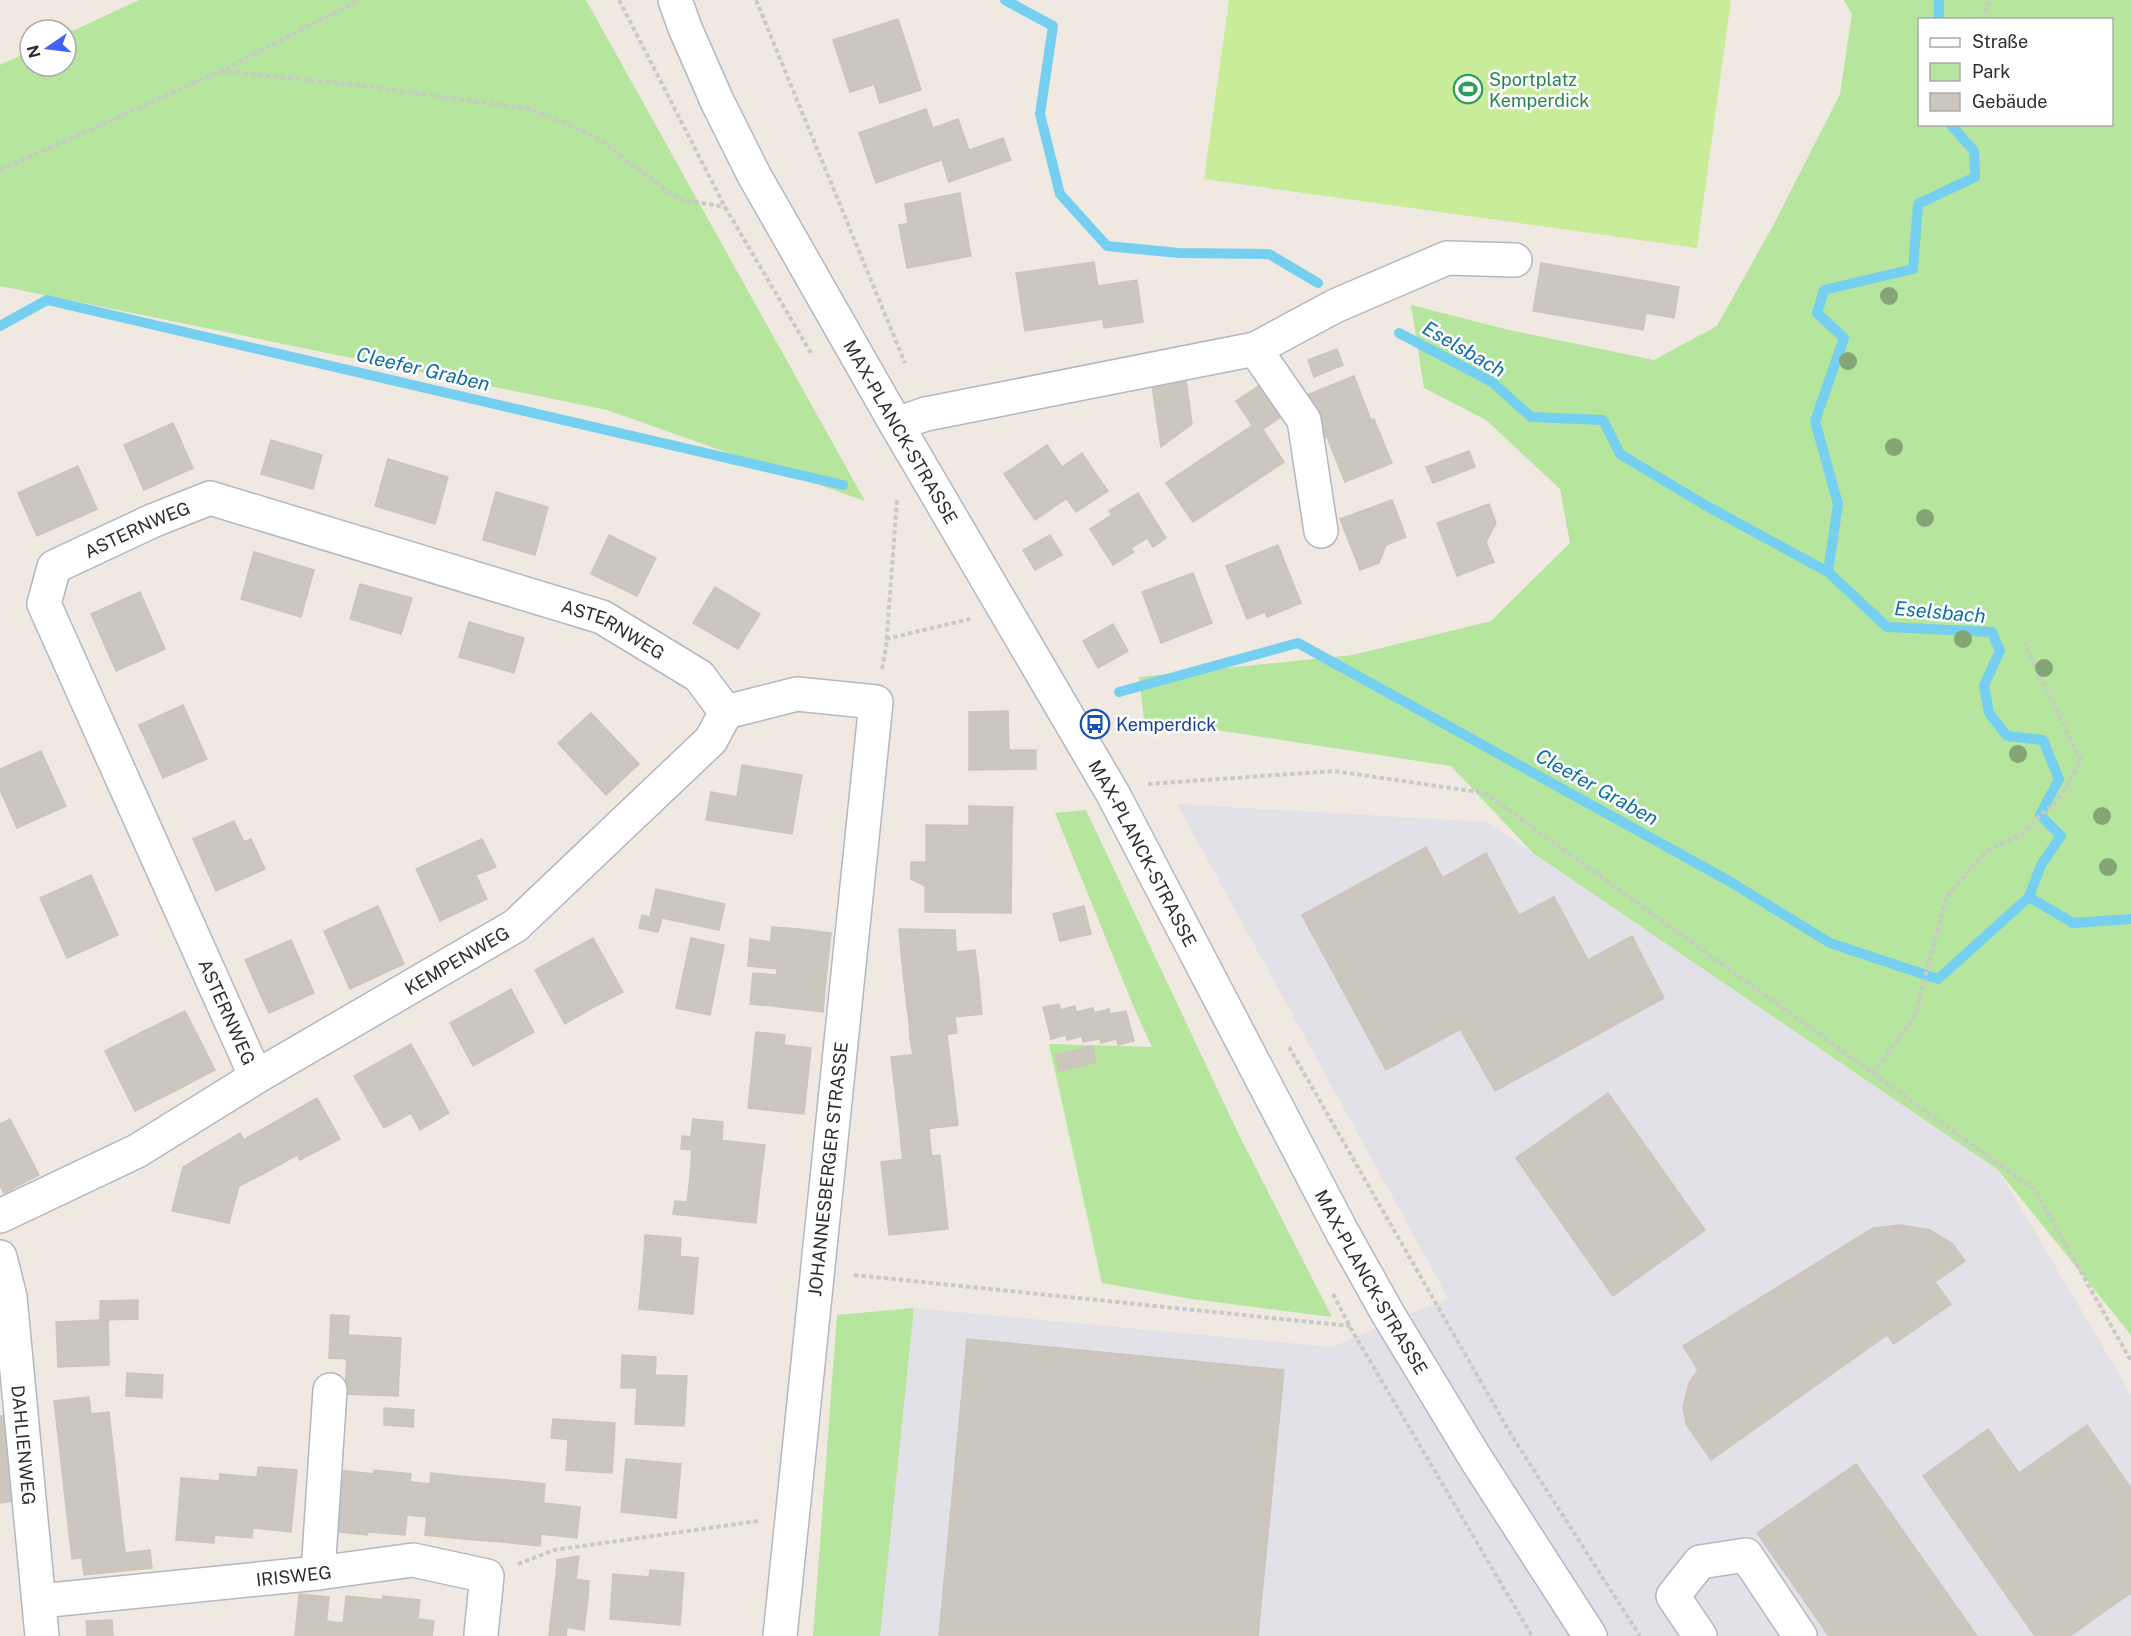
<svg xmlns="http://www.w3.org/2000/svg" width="2131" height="1636" font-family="'Public Sans',sans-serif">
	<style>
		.industrial { fill: #e3e1e8 }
		.green { fill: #b6e59e; fill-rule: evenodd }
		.pitch { fill: #c9ec9a }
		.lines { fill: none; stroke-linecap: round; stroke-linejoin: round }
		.stream { stroke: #75cff0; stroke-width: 10 }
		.building { fill: #cbc7bf; stroke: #cbc5ba; stroke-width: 1.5 }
		.minor-casing { stroke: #b4b7c1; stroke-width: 36 }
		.path { stroke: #c9c9c9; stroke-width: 4; stroke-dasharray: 4.5 3; stroke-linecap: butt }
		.minor { stroke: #fff; stroke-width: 33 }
		.tree { fill: #84a574 }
		.labels { text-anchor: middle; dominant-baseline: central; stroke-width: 5; stroke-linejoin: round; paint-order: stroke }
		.leisure-label { font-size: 18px; fill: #27864d; stroke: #fff; text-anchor: start }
		.street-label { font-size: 18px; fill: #2e2e2e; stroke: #fff }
		.transit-label { font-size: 18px; fill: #164399; stroke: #fff; text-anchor: start }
		.water-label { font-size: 20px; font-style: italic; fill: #0d6fa3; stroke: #fff }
	</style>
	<rect width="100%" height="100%" fill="#efe9e1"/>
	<path class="industrial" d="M1177,804L1487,822L1998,1170L2131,1394V1636H880L914,1308L1332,1347L1448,1298Z"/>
	<g class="green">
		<path d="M139,0H586L865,501L607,410L0,286V65L30,51V66H66V34Z"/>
		<path d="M1844,0H2131V1335L1998,1170L1533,853L1451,766L1144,719L1139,677L1353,655L1491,621L1570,543L1560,489L1486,420L1424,388L1411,305L1509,330L1654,360L1717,326L1775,222L1840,94L1852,14ZM1920,20H2112V124H1920Z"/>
		<path d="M1086,810L1238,1133L1332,1317L1192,1299L1102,1283L1049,1044L1152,1047L1135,1010L1055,813Z"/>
		<path d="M914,1308L880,1636H813L837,1315Z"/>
	</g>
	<path class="pitch" d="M1229,0H1731L1697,248L1204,179Z"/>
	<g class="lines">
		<g class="stream">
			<path d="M1005,0L1053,26L1040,114L1060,194L1107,246L1179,253L1269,254L1318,283"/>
			<path d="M1939,0V20"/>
			<path d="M0,326L47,300L843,485"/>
			<path d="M1399,333L1492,382L1531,417L1603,420L1620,454L1705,505L1828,572L1887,627L1992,632L2000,651L1984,685L1989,713L2007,736L2043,740L2059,779L2040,815L2061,836L2041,865L2029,897L2073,923L2131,919"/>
			<path d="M1828,572L1838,504L1815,421L1844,338L1817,313L1824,290L1913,269L1918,204L1975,177L1974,151L1950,124"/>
			<path d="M1119,692L1298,643L1729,881L1830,943L1938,979L2029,897"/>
		</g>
	</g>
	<g class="building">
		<path d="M898,19L915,71L850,92L833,40Z"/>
		<path d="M915,71L921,90L880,103L874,84Z"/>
		<path d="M926,109L933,128L958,119L969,150L876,183L859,133Z"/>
		<path d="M1003,138L1011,160L949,182L942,160Z"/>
		<path d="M960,193L963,213L908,223L905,204Z"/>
		<path d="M963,213L971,256L907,268L899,225Z"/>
		<path d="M1094,262L1103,319L1025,331L1016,273Z"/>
		<path d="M1541,263L1652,282L1643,330L1533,311Z"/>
		<path d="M1137,280L1143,322L1104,328L1098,286Z"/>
		<path d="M1652,282L1679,287L1674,318L1646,313Z"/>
		<path d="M1337,349L1343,365L1314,377L1308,360Z"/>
		<path d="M1354,376L1371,420L1324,438L1307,395Z"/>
		<path d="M1186,380L1192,424L1161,447L1152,386Z"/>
		<path d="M1263,383L1284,415L1263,429L1258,422L1252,425L1236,401Z"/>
		<path d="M1374,419L1392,463L1345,482L1327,437Z"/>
		<path d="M1258,422L1284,462L1239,492L1212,452Z"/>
		<path d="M173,423L193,468L144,490L124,445Z"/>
		<path d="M271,440L322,455L313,489L261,474Z"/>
		<path d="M1047,445L1062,467L1082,453L1098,477L1035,520L1004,474Z"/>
		<path d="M1469,451L1475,467L1433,483L1426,467Z"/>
		<path d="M1212,452L1239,492L1193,522L1166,483Z"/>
		<path d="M388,459L448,477L435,524L375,506Z"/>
		<path d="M78,466L97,509L37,536L18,493Z"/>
		<path d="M1098,477L1108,491L1076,512L1066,498Z"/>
		<path d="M496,492L548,507L535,555L483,540Z"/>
		<path d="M1138,493L1166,538L1153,547L1147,538L1131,548L1134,552L1113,565L1090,529L1112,515L1109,511Z"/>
		<path d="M1392,500L1406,537L1386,545L1379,563L1360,570L1340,519Z"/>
		<path d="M1489,504L1496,523L1486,542L1494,562L1457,576L1437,523Z"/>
		<path d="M609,535L656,558L637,596L591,574Z"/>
		<path d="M1050,535L1062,555L1035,570L1023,550Z"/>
		<path d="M1278,545L1301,603L1267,617L1265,612L1247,619L1226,566Z"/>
		<path d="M254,552L314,570L301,617L241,599Z"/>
		<path d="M1193,573L1212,623L1161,643L1142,592Z"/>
		<path d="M360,584L412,598L401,634L350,619Z"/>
		<path d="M715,587L760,614L738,649L693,623Z"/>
		<path d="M140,592L165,649L116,671L91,614Z"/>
		<path d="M469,622L524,638L514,673L459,657Z"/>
		<path d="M1113,624L1128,651L1098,668L1083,641Z"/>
		<path d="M183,705L207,759L163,778L139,725Z"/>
		<path d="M1008,711L1009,750H1036V769L969,770V712Z"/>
		<path d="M591,713L639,764L606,795L558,743Z"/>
		<path d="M41,751L66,806L17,828L0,790V769Z"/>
		<path d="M742,765L802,775L792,834L706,820L711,792L737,797Z"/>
		<path d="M969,806L1013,807L1012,826H969Z"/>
		<path d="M234,821L244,842L251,839L265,869L216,891L193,839Z"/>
		<path d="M926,825L1012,826L1011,913L925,912V886L911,879V862H926Z"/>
		<path d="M482,839L496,867L476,875L487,899L440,921L416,869Z"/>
		<path d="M1426,847L1510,1002L1386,1070L1302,915Z"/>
		<path d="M1486,853L1519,915L1554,897L1588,960L1632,936L1664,998L1495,1091L1460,1029L1510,1002L1442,878Z"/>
		<path d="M91,875L118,935L67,958L40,898Z"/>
		<path d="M656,889L725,904L719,930L662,918L658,932L639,928L642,915L650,917Z"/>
		<path d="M378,906L404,964L350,989L324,931Z"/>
		<path d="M1084,906L1091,934L1060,941L1053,914Z"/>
		<path d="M772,927L798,929L794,970L768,968Z"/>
		<path d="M798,929L831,933L825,989L793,985Z"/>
		<path d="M899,929L955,930L956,947L901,953Z"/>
		<path d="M593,938L623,992L594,1007L564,954Z"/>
		<path d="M691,938L724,945L710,1015L676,1008Z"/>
		<path d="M750,939L770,942L768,968L748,966Z"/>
		<path d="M291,940L314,993L269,1013L245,960Z"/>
		<path d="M956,947V952L975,950L979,982L905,990L901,953Z"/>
		<path d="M564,954L594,1007L565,1024L535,970Z"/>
		<path d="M777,969L794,970L793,985L825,989L823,1012L773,1006Z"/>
		<path d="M753,973L776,975L773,1006L750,1004Z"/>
		<path d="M979,982L982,1014L909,1022L905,990Z"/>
		<path d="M511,989L534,1032L473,1066L450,1023Z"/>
		<path d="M1059,1004L1066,1035L1051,1039L1043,1007Z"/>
		<path d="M1075,1006L1082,1036L1067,1040L1060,1010Z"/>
		<path d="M1093,1008L1100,1039L1083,1042L1077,1012Z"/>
		<path d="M1109,1009L1116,1039L1101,1043L1093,1013Z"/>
		<path d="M185,1011L215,1070L173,1092L142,1032Z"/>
		<path d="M1126,1011L1134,1041L1118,1045L1110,1014Z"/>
		<path d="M955,1017L957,1033L910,1038L909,1022Z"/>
		<path d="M142,1032L173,1092L135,1111L105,1051Z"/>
		<path d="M756,1032L785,1035L784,1045L811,1048L804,1114L748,1108Z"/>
		<path d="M947,1034L949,1051L913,1055L910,1038Z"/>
		<path d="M411,1044L449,1113L420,1130L411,1113L384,1128L354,1076Z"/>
		<path d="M1092,1046L1096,1062L1059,1071L1056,1055Z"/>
		<path d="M949,1051L958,1125L900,1132L891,1057Z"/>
		<path d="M1608,1093L1705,1230L1613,1296L1516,1158Z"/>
		<path d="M317,1098L340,1139L300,1160L297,1155L263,1174L243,1140Z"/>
		<path d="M10,1119L39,1175L4,1193L0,1186V1124Z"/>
		<path d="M693,1119L723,1122L722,1140L691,1136Z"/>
		<path d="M929,1128L930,1142L901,1146L900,1132Z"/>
		<path d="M240,1133L263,1174L239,1186L229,1223L172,1211L183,1167Z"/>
		<path d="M682,1136L765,1145L760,1185L690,1177L692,1150L681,1149Z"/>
		<path d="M930,1142L932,1156L903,1160L901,1146Z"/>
		<path d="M940,1155L948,1229L889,1235L881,1162Z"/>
		<path d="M690,1177L760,1185L756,1223L673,1214L675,1201L687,1202Z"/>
		<path d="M1901,1225L1930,1230L1953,1244L1965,1261L1935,1282L1951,1304L1894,1344L1887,1335L1711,1460L1686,1424L1683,1407L1689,1383L1698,1370L1683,1346L1873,1228Z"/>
		<path d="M645,1235L681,1238L680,1256L644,1253Z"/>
		<path d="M644,1253L698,1258L693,1314L639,1309Z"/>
		<path d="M138,1300V1319L100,1320V1301Z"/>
		<path d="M331,1315L349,1316L347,1359L329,1358Z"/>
		<path d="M100,1320H108L109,1365L58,1367L56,1322Z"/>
		<path d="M348,1335L401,1338L398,1396L345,1394Z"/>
		<path d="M967,1339L1284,1370L1258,1636H939Z"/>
		<path d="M622,1355L656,1357L655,1375L687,1376L684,1426L635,1424L637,1388H621Z"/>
		<path d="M127,1373L163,1375L162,1398L126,1396Z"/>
		<path d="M89,1397L91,1414L56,1418L54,1401Z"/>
		<path d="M384,1408L414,1410L413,1427L384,1425Z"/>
		<path d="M109,1412L113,1447L60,1453L56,1418Z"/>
		<path d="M6,1415L14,1501L0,1503V1416Z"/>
		<path d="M553,1419L615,1423L614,1443L551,1438Z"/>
		<path d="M2087,1425L2131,1488V1593L2112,1606L2019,1473Z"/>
		<path d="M1988,1429L2112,1606L2070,1636H2035L1923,1476Z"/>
		<path d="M568,1439L614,1443L612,1473L566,1470Z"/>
		<path d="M113,1447L117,1483L64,1489L60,1453Z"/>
		<path d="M626,1459L681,1464L676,1518L621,1512Z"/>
		<path d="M1856,1464L1977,1636H1829L1757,1533Z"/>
		<path d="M258,1467L297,1470L291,1532L253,1528Z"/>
		<path d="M337,1470L374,1474L367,1535L330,1531Z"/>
		<path d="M374,1470L411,1474L405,1535L368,1532Z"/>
		<path d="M431,1473L469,1477L463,1539L425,1535Z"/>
		<path d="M220,1474L257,1477L252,1538L214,1535Z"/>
		<path d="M469,1477L507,1480L502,1542L463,1539Z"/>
		<path d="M181,1478L220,1481L214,1543L176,1540Z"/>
		<path d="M507,1480L545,1484L540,1546L502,1542Z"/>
		<path d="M410,1482L430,1484L427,1517L407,1515Z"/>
		<path d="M117,1483L121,1518L68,1524L64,1489Z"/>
		<path d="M543,1503L562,1505L559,1536L541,1534Z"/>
		<path d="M562,1505L580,1507L577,1538L559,1536Z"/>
		<path d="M121,1518L125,1553L72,1559L68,1524Z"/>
		<path d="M150,1550L152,1568L84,1575L82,1558Z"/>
		<path d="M579,1556L576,1579L556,1577L557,1560Z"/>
		<path d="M650,1570L684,1573L680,1625L610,1619L613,1574L649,1577Z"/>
		<path d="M556,1577L589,1581L588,1597L554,1593Z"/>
		<path d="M554,1593L588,1597L586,1613L552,1609Z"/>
		<path d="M299,1594L329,1597L325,1636H295Z"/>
		<path d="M346,1596L383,1600L379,1636H342Z"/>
		<path d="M383,1596L420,1600L416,1636H379Z"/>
		<path d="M552,1609L586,1613L584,1630L550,1625Z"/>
		<path d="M418,1619L434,1621L432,1636H416Z"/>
		<path d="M112,1620L113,1636H87L86,1621Z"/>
		<path d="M326,1621L343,1623L342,1636H325Z"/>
		<path d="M550,1625L567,1627L566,1636H549Z"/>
	</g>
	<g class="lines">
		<g class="minor-casing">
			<g id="minor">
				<path id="s1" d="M675,0L685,28L717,101L754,175L896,424L1113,794L1341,1230L1388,1314L1476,1459L1590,1636"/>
				<path d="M1255,349L1304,420L1321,531"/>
				<path d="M896,424L926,414L1255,349L1335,306L1447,258L1515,260"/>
				<path id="s2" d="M256,1077L44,604L54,567L152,521L210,498L602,617L699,676L726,712"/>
				<path id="s3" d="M0,1216L137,1151L256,1077L515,926L711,740L726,712L797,694L876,702L780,1636"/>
				<path id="s4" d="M0,1257L10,1297L42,1636"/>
				<path d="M318,1573L330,1390"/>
				<path id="s5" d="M40,1601L318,1573L413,1560L487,1576L481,1634"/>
				<path d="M1700,1636L1673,1596L1700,1562L1746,1555L1800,1636"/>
			</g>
		</g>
		<g class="path">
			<path d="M619,0L725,207L811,353"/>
			<path d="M756,0L905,363"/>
			<path d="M1983,20L1989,0"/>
			<path d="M221,71L357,85L531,109L594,136L678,199L725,207"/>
			<path d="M0,170L221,71L360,0"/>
			<path d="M886,639L970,619"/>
			<path d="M882,669L886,648L897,500"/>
			<path d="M1148,784L1334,771L1485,793L2035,1190L2131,1361"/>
			<path d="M1289,1047L1512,1436L1640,1636"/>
			<path d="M1873,1073L1915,1016L1946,898L1972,867L1991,848L2021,835L2040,815L2057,802L2081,761L2024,643"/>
			<path d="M854,1275L1350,1326"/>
			<path d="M1333,1294L1350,1327L1532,1636"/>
			<path d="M518,1564L554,1550L758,1521"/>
		</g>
		<use href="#minor" class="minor"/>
	</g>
	<g class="tree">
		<circle cx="1889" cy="296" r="9"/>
		<circle cx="1848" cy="361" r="9"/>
		<circle cx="1894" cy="447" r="9"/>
		<circle cx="1925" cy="518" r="9"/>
		<circle cx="1963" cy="639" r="9"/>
		<circle cx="2044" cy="668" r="9"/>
		<circle cx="2018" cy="754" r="9"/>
		<circle cx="2102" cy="816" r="9"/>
		<circle cx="2108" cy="867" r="9"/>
	</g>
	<defs>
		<g id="stadium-ring" transform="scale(1.5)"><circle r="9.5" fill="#fff" stroke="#2e9e5b" stroke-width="1.5"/><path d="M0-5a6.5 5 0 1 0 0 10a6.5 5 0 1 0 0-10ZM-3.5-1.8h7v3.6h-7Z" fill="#2e9e5b"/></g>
		<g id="bus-ring" transform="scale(1.5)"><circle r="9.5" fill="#fff" stroke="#1a4fb4" stroke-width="1.5"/><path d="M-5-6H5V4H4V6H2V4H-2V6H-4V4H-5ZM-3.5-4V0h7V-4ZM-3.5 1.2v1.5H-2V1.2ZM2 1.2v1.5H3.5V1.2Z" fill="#1a4fb4"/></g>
	</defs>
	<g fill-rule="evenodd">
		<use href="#stadium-ring" x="1468" y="89"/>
		<use href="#bus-ring" x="1095" y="724"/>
	</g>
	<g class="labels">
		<g class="leisure-label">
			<text x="1489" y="79">Sportplatz<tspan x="1489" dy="21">Kemperdick</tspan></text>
		</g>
		<g class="street-label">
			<text stroke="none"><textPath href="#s1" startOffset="488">MAX-PLANCK-STRASSE</textPath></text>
			<text stroke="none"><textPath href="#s2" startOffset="648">ASTERNWEG</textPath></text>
			<text stroke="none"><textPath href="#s2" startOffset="1152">ASTERNWEG</textPath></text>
			<text stroke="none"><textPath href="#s1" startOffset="974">MAX-PLANCK-STRASSE</textPath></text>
			<text stroke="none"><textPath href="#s3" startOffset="524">KEMPENWEG</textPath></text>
			<text transform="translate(227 1012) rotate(66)">ASTERNWEG</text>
			<text transform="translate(828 1169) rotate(-84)">JOHANNESBERGER STRASSE</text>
			<text stroke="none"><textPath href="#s1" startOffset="1460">MAX-PLANCK-STRASSE</textPath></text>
			<text stroke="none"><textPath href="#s4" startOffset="190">DAHLIENWEG</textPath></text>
			<text stroke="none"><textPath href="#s5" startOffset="255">IRISWEG</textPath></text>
		</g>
		<g class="transit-label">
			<text x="1116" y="724">Kemperdick</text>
		</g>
		<g class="water-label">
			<text transform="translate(1464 349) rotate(30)">Eselsbach</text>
			<text transform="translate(423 369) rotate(13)">Cleefer Graben</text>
			<text transform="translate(1940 612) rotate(5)">Eselsbach</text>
			<text transform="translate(1597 787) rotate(29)">Cleefer Graben</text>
		</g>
	</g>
	<rect x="1918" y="18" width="195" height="108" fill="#ffffff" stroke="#ababab" stroke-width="1.5"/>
	<rect x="1930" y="38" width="30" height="9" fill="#ffffff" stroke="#ababab" stroke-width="1.5"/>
	<text x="1972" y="48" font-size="18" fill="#2e2e2e">Straße</text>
	<rect x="1930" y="63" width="30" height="18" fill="#b6e59e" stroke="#ababab" stroke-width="1.5"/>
	<text x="1972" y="78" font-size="18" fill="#2e2e2e">Park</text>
	<rect x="1930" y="93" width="30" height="18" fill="#cbc7bf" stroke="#ababab" stroke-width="1.5"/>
	<text x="1972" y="108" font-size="18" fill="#2e2e2e">Gebäude</text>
	<g transform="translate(48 48) rotate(256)"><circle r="28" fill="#ffffff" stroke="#ababab" stroke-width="1.5"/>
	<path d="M0-4.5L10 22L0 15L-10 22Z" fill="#4264fb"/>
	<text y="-9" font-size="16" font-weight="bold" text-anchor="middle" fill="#2e2e2e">N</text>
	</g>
</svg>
